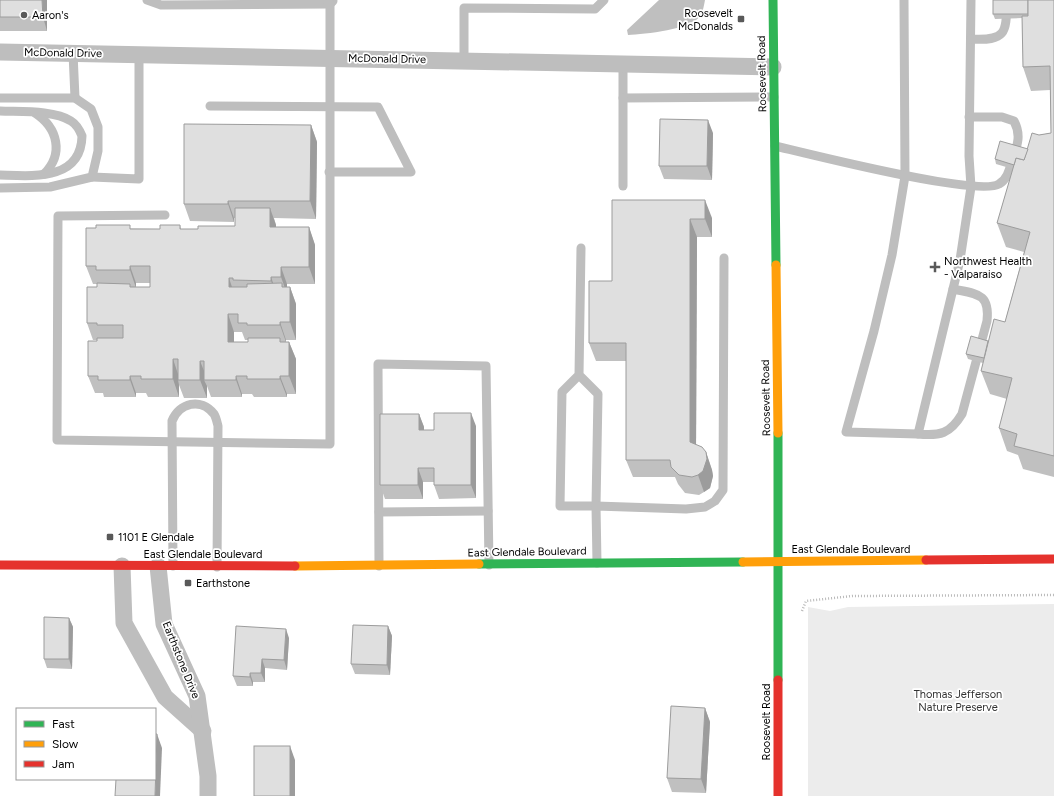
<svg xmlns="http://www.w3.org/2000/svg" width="1054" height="796" font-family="Figtree,sans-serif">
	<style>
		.green { fill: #ececec }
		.water { fill: #bfbfbf }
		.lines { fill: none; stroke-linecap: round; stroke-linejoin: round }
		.path { stroke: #b9b9b9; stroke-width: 2.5; stroke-dasharray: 1 2; stroke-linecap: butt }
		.lane { stroke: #bebebe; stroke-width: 9 }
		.street { stroke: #bebebe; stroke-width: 17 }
		.fast { stroke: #30b455; stroke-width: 9 }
		.slow { stroke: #ff9f0a; stroke-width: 9 }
		.jam { stroke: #e5322d; stroke-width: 9 }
		.wall { fill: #c0c0c0; fill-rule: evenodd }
		.shaded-wall { fill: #9c9c9c }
		.building { fill: #dfdfdf; stroke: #9c9c9c }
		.poi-dot { fill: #595959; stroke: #fff; stroke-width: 1.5 }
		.labels { text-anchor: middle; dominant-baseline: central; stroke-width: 3.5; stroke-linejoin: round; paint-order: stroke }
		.poi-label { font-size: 11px; fill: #000; stroke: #fff; text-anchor: start }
		.street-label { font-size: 11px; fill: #000; stroke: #fff }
		.park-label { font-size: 11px; fill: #333; stroke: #fff }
	</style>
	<rect width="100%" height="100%" fill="#fff"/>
	<path class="green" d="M1054,604V796H808V607L830,611L848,607Z"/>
	<path class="water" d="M659,0H705C704,5 703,11 701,15C691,30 645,34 628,35L627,30Z"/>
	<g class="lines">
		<path class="path" d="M802,611L806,601L852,596L1054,595"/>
		<g class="lane">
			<path d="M147,0L161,5L330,4L333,1"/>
			<path d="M904,0L905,176L892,255L874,331L846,432L918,434L960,260L971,187L969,156L971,0"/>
			<path d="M971,39C1007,41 1006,33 1007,0"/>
			<path d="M73,53L75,98"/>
			<path d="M464,61V8L595,9L604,0"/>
			<path d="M623,64V98L774,97"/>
			<path d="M0,98H75L91,109L98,127V151L92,177L50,187L0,188"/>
			<path d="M210,106L378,107L411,172H329"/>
			<path d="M0,111C20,112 54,110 71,121C76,124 80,131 82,136C81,181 33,176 0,175"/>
			<path d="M35,113C58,128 64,154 44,174"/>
			<path d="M775,146C809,154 978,197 999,184C1008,179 1010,167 1013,158C1018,144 1021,134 1014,121L1002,117H969"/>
			<path d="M92,177L139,179V55"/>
			<path d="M623,186V98"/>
			<path d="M165,215L58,216L57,440L330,444V4L327,0"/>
			<path d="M579,375L598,394L596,506H560L562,392L579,375L581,248"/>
			<path d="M918,434C940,436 950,434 962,414L987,321C990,293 977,294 953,289"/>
			<path d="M379,512L488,511"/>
			<path d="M597,563L596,506L686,509L705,507L715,501L723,490L724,258"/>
			<path d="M173,566L172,421C179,403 201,397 214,414C216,417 217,422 218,426L217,567"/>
			<path d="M379,566L378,364L486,366L489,565"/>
		</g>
		<g class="street">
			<path d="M0,52L773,67"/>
			<path d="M122,566L124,623L165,697L203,731"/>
			<path d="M158,566L164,624L197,696L208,776V796"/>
		</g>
		<g class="fast">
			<path d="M773,0L776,265"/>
			<path d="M778,433V680"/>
			<path d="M479,564L743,562"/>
		</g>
		<g class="slow">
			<path d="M776,265L778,433"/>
			<path d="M743,562L926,560"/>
			<path d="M295,566L479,564"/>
		</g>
		<g class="jam">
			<path d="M926,560L1054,559"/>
			<path d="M0,565L295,566"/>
			<path d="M778,796V680"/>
		</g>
	</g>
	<g class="wall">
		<rect x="0" y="0" width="47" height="31"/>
		<path d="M1054,0V477L1023,469L1018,455L1007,451L999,428L1007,399L990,394L981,371L983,363L968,359L966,354L988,341L1005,322L1024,252L1006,247L997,223L1013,169L996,164L995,159L1028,149L1039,135L1051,133L1050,90L1031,91L1023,67L1022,18L995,19L993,14Z"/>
		<path d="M311,125L317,142L316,219L274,218L276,225V227H309L315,245V284H287V287H290L296,304V340H286V342H289L296,359V394H287V397H254L252,394H242V397H211L207,386V398H184L179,385V397H148L146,393H136V397H104L103,393H95L88,376L97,340H93L87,323L97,287V284H93L86,266L96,228L160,229L180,225L181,229H198L235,226V218H234V222L190,221L184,204ZM136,283H150V287H136ZM234,332H242L245,340H248V342H234Z"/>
		<path d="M713,133L712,180L664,179L659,166Z"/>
		<path d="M612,200L712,218V237H697L696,445L706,452L712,470L713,476L710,488L704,492L699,495L685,493L678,484L675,477H633L626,460V361H596L589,343L612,281Z"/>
		<path d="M419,414L424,427V430H434L476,426V498L439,499L434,485V482H423V499H385L380,485Z"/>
		<path d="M69,618L73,627L72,669L47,668L44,659Z"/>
		<path d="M388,626L392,636L390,675L355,674L351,664Z"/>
		<path d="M289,638L287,670L265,668V682H253V686H237L233,676Z"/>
		<path d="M705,708L710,722L706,793L672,792L667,778Z"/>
	</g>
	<g class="shaded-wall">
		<path d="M42,0H47V31L43,17Z"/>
		<path d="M708,120L713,133L712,180L707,166Z"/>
		<path d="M311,125L317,142L316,219L310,201Z"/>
		<path d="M705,200L712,218V237L705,219Z"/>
		<path d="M228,201L234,218V222L228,204Z"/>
		<path d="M270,208L276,225V244L270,227Z"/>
		<path d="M690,219L697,237L696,459L690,442Z"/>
		<path d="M309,227L315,245V284L309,267Z"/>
		<path d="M130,266L136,283V288L130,270Z"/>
		<path d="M281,267L287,284V294L281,277Z"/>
		<path d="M271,277L277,294V298L271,281Z"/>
		<path d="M229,278L235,296L229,287Z"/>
		<path d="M290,287L296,304V340L290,322Z"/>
		<path d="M228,314L234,332V359L228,342Z"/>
		<path d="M280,322L286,340V342L280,325Z"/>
		<path d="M289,342L296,359V394L289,376Z"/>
		<path d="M173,359L179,377L178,380L179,385V397L173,379Z"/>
		<path d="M200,361L207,378L204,380L207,386V398L200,380Z"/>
		<path d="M130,376L136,393V397L130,380Z"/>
		<path d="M236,376L242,394V397L236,380Z"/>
		<path d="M280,376L287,394V397L280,379Z"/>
		<path d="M471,413L476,426V498L471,485Z"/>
		<path d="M419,414L424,427V444L419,430Z"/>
		<path d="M706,452L712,470L713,476L710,488L704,492L698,475Z"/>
		<path d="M418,468L423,482V499L418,485Z"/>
		<path d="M69,618L73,627L72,669L69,659Z"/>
		<path d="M388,626L392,636L390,675L387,665Z"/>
		<path d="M286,629L289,638L287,670L284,660Z"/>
		<path d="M262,659L265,668V682L261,673Z"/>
		<path d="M250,673L253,682V686L250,677Z"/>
		<path d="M705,708L710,722L706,793L701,779Z"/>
		<path d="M157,734L162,748L160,796H155Z"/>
		<path d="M290,746L295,760V796H290Z"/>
	</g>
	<g class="building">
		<path d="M0,0H42L43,17H0Z"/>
		<rect x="993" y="0" width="35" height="14"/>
		<path d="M1028,0H1054V456L1014,446L1017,434L999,428L1012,378L981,371L994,319L1005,322L1030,232L997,223L1016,158L1024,160L1032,133L1039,135L1051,133L1050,66L1023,67L1022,16H1028Z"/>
		<path d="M660,119L708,120L707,166H659Z"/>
		<path d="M184,124L311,125L310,201H228V204H184Z"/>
		<path d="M1000,141L1028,149L1024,160L1016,158L1014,165L995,159Z"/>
		<path d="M612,200H705V219H690V442L702,447L706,452L707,459L703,471L698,475L692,477L679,475L671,467L670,460H626V343H589V281H612Z"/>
		<path d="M235,208H270V227H309V267H281V277H271V281L233,280V278H229V287H247V284L282,283V287H290V322H280V325H247V323H238V314H228V342H248V338H280V342H289V376H280V379H247V376H236V380H204V361H200V380H178V359H173V379H141V376H130V380H98V376H88V341H97V338H123V325H97V323H87V287H97V283L130,284V287H150V266H130V270H96V266H86V228H96V225H130V229H160V225H180V229H198V226H235Z"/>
		<path d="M971,336L988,341L984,358L966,354Z"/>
		<path d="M434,413H471V485H434V468H418V485H380V414H419V430H434Z"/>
		<path d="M44,617L69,618V659H44Z"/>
		<path d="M353,625L388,626L387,665L351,664Z"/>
		<path d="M236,626L286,629L284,660L262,659L261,673H250V677L233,676Z"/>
		<path d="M671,706L705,708L701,779L667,778Z"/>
		<path d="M155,734H157L155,796H115L116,779H155Z"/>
		<rect x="254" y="746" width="36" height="50"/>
	</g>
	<g class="poi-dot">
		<circle cx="24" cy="15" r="4"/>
		<rect x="737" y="15" width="8" height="8" rx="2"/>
		<path d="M933 261h4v4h4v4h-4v4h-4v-4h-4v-4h4z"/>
		<rect x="106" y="533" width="8" height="8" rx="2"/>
		<rect x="184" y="579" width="8" height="8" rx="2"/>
	</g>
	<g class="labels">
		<g class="poi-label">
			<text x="733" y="13" text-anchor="end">Roosevelt<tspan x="733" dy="13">McDonalds</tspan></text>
			<text x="32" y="15">Aaron's</text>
			<text x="944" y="261">Northwest Health<tspan x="944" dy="13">- Valparaiso</tspan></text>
			<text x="118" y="537">1101 E Glendale</text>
			<text x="196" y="583">Earthstone</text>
		</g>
		<g class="street-label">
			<text transform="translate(63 53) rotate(1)">McDonald Drive</text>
			<text transform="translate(387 59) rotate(1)">McDonald Drive</text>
			<text transform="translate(762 74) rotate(-91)">Roosevelt Road</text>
			<text transform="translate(766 398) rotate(-91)">Roosevelt Road</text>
			<text x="851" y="549">East Glendale Boulevard</text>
			<text transform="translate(527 552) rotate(-1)">East Glendale Boulevard</text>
			<text x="203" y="554">East Glendale Boulevard</text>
			<text transform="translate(181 660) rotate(68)">Earthstone Drive</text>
			<text transform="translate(766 722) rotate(-90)">Roosevelt Road</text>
		</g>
		<g class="park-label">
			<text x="958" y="694">Thomas Jefferson<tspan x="958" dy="13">Nature Preserve</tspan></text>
		</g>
	</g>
	<rect x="16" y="708" width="140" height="72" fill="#ffffff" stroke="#999999"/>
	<rect x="24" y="721" width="20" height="6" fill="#30b455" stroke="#999999"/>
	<text x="52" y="728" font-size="12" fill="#000000">Fast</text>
	<rect x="24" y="741" width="20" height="6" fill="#ff9f0a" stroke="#999999"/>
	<text x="52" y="748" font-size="12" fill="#000000">Slow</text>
	<rect x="24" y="761" width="20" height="6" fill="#e5322d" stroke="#999999"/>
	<text x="52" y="768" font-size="12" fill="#000000">Jam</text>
</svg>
